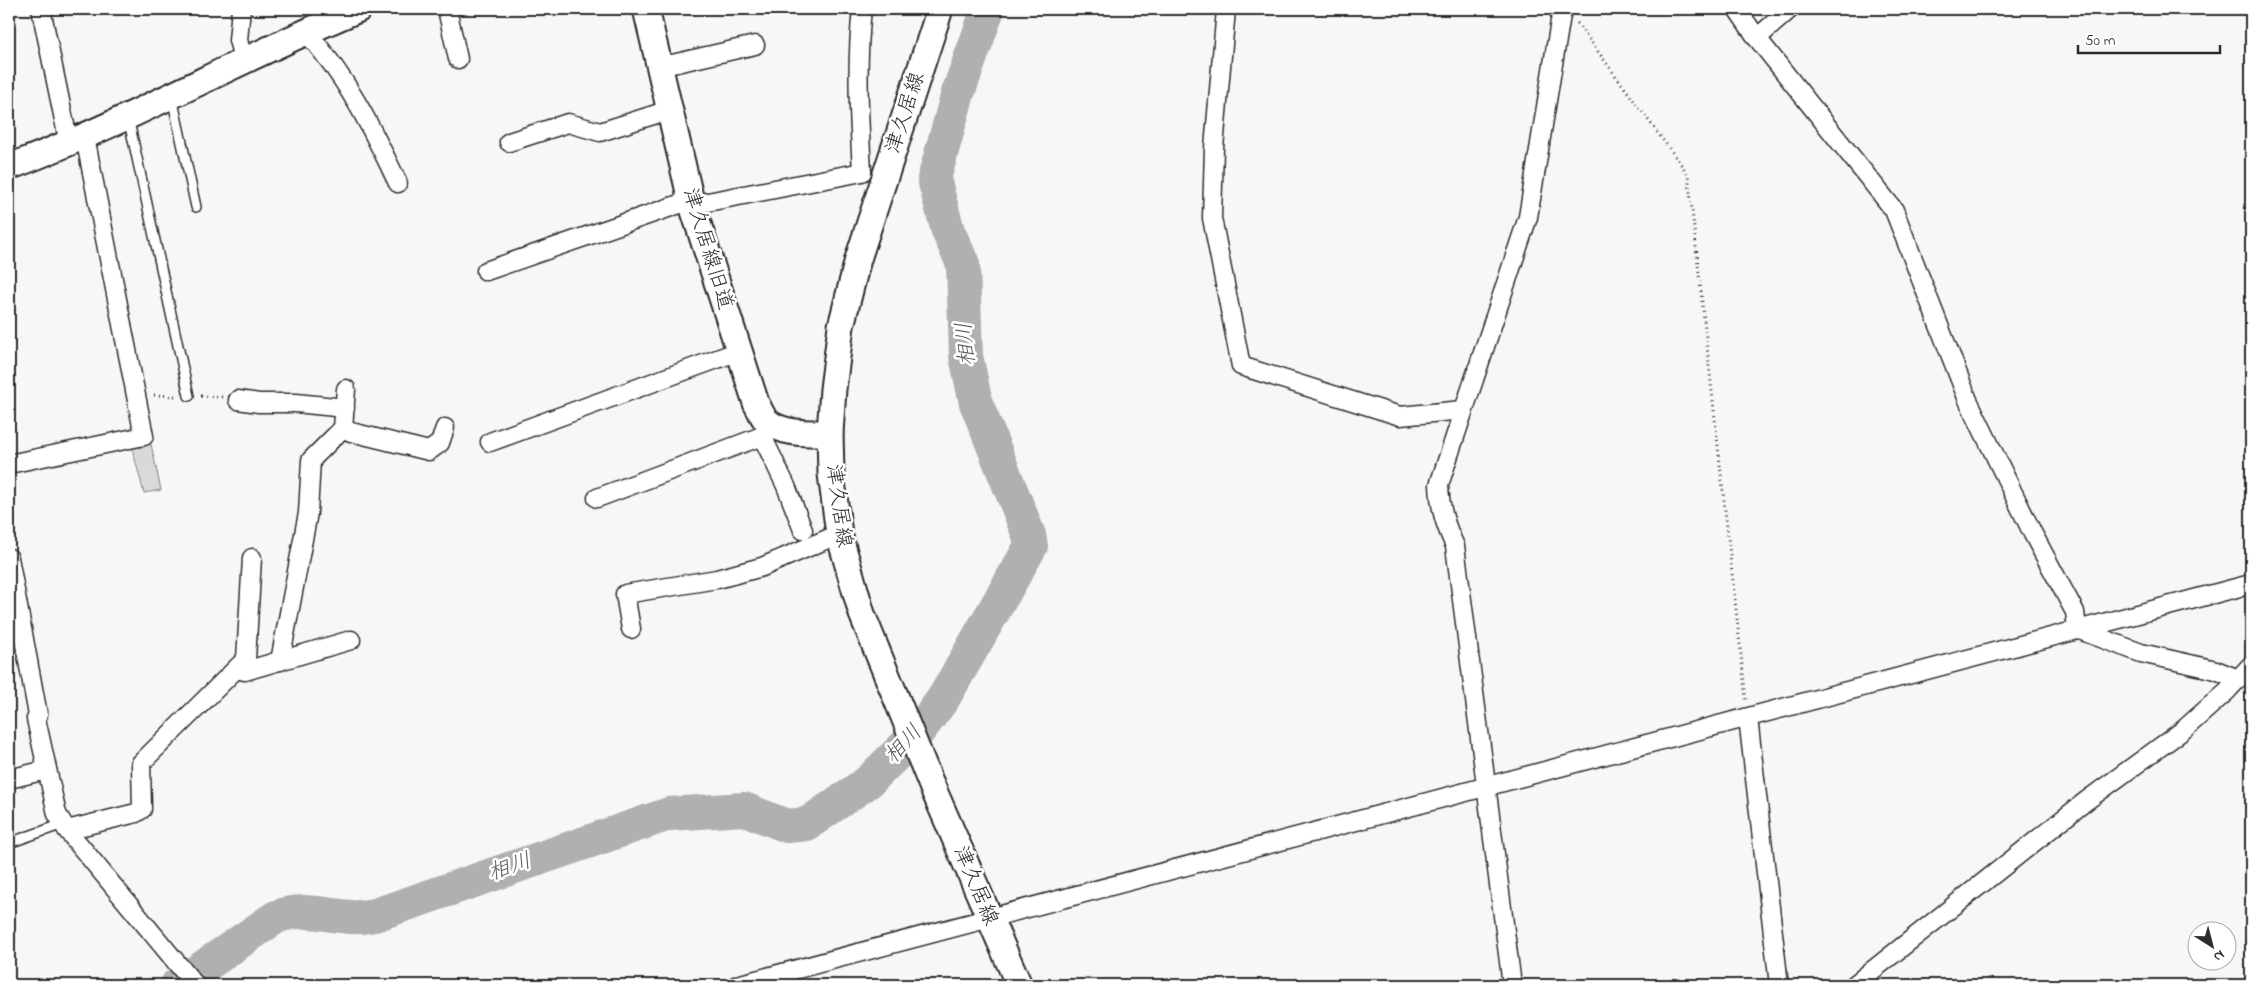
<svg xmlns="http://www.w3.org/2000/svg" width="2260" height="994" font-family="'Indie Flower','Klee One',sans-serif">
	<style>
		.green { fill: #d9d9d9; stroke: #828282 }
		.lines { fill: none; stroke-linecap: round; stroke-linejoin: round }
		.river { stroke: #b0b0b0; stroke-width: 34 }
		.lane-casing { stroke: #2b2b2b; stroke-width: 12 }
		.street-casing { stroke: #2b2b2b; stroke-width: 21 }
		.secondary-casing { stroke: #2b2b2b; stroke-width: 29 }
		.path { stroke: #2b2b2b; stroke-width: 3; stroke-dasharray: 1 4; stroke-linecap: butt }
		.lane { stroke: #fff; stroke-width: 9 }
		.street { stroke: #fff; stroke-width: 18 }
		.secondary { stroke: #fff; stroke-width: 25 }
		.labels { text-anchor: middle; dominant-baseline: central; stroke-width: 5; stroke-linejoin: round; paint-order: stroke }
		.street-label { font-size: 21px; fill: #2b2b2b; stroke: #fff }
		.water-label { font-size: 22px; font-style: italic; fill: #5a5a5a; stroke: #fff }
	</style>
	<rect width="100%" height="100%" fill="#f7f7f7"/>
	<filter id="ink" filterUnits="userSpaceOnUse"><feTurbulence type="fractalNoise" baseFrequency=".02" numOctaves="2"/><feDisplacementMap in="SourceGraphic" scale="10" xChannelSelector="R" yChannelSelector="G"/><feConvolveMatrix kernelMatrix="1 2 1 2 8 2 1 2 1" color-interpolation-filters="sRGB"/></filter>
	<g filter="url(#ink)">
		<path class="green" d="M151,444L161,490L144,493L132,448Z"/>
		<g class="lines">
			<path class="river" d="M177,985L276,917C302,907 324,915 351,917C359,918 367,916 375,915L669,814L744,809L787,826L807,824L868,782L915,736L943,699L1031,546L1029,535L976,403L966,356L963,264L948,231L934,179L958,93L988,9"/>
			<g class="lane-casing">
				<g id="lane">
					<path d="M172,97L196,207"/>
					<path d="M128,117L189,396"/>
					<path d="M9,843L63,824"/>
				</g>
			</g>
			<g class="street-casing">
				<g id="street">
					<path d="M41,9L69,144"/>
					<path d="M241,9L238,40L244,62"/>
					<path d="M447,9L458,59"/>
					<path d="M1226,9L1214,148L1212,218L1241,366L1400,416L1463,410"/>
					<path d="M1737,9L1757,38L1894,210L1968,400L2033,534L2075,612L2077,629"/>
					<path d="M305,31C346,75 372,129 398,183"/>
					<path d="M1757,38L1790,9"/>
					<path d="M659,67L755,45"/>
					<path d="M509,142L568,123L600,132L669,110"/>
					<path d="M692,205L862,172C859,118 856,63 862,9"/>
					<path d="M486,271L691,200"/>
					<path d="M238,400L259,403H296L345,408"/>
					<path d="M343,428L351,432L429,451L440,443L445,428"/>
					<path d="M762,436L786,486L803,530"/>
					<path d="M490,442L739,351"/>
					<path d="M9,464L144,436L85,137"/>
					<path d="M597,498L762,436L776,427"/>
					<path d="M9,558L38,715L36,719L57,814L67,830L195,985"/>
					<path d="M631,629L625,594L717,579L762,567L839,534"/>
					<path d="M2077,629L2141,653L2216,670L2238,679"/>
					<path d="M280,661L308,513L311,460L343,428L346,389"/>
					<path d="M236,669L245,671L351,640"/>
					<path d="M1748,718L1779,985"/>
					<path d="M9,779L46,770"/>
					<path d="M67,830L136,813L142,809L141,763L246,659L252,558"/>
					<path d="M737,985L2251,584"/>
					<path d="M1512,985L1455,546C1445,525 1440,508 1439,485L1528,217L1562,9"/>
					<path d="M1854,985L2086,801L2182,731L2227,691L2251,665"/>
				</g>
			</g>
			<g class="secondary-casing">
				<g id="secondary">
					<path d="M646,9L692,205L756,403C759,408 762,416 766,420C781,435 810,433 830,433"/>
					<path d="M940,9L858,259L841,326L833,389L830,433L831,474L839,534L862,614L932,786L1019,985"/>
					<path d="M9,167C129,122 240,58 359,9"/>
				</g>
			</g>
			<g class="path">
				<path d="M1577,23L1688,174L1746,700"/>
				<path d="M154,395L175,396"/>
				<path d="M201,396L223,397"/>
			</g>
			<use href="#lane" class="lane"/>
			<use href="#street" class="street"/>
			<use href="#secondary" class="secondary"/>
		</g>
	</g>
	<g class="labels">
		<g class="street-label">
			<text transform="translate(906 113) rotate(-72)">津久居線</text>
			<text transform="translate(707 249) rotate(73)">津久居線旧道</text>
			<text transform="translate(838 506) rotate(82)">津久居線</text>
			<text transform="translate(975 886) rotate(67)">津久居線</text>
		</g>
		<g class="water-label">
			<text transform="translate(967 344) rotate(-95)">相川</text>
			<text transform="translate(904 745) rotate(-47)">相川</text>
			<text transform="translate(510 868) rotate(-19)">相川</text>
		</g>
	</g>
	<rect width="2260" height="994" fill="none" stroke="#fff" stroke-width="30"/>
	<rect x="15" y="15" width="2230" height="964" fill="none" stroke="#2b2b2b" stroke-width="2" filter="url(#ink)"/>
	<g transform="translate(2212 946) rotate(144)"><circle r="24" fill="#ffffff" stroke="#aaaaaa"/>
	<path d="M0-4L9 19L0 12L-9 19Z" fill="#2b2b2b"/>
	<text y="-8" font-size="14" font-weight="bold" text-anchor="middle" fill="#2b2b2b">N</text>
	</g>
	<path d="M2078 45v8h142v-8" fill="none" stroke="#2b2b2b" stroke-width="2.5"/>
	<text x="2085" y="45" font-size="15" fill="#2b2b2b" stroke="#ffffff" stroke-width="4" paint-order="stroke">50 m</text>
</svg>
